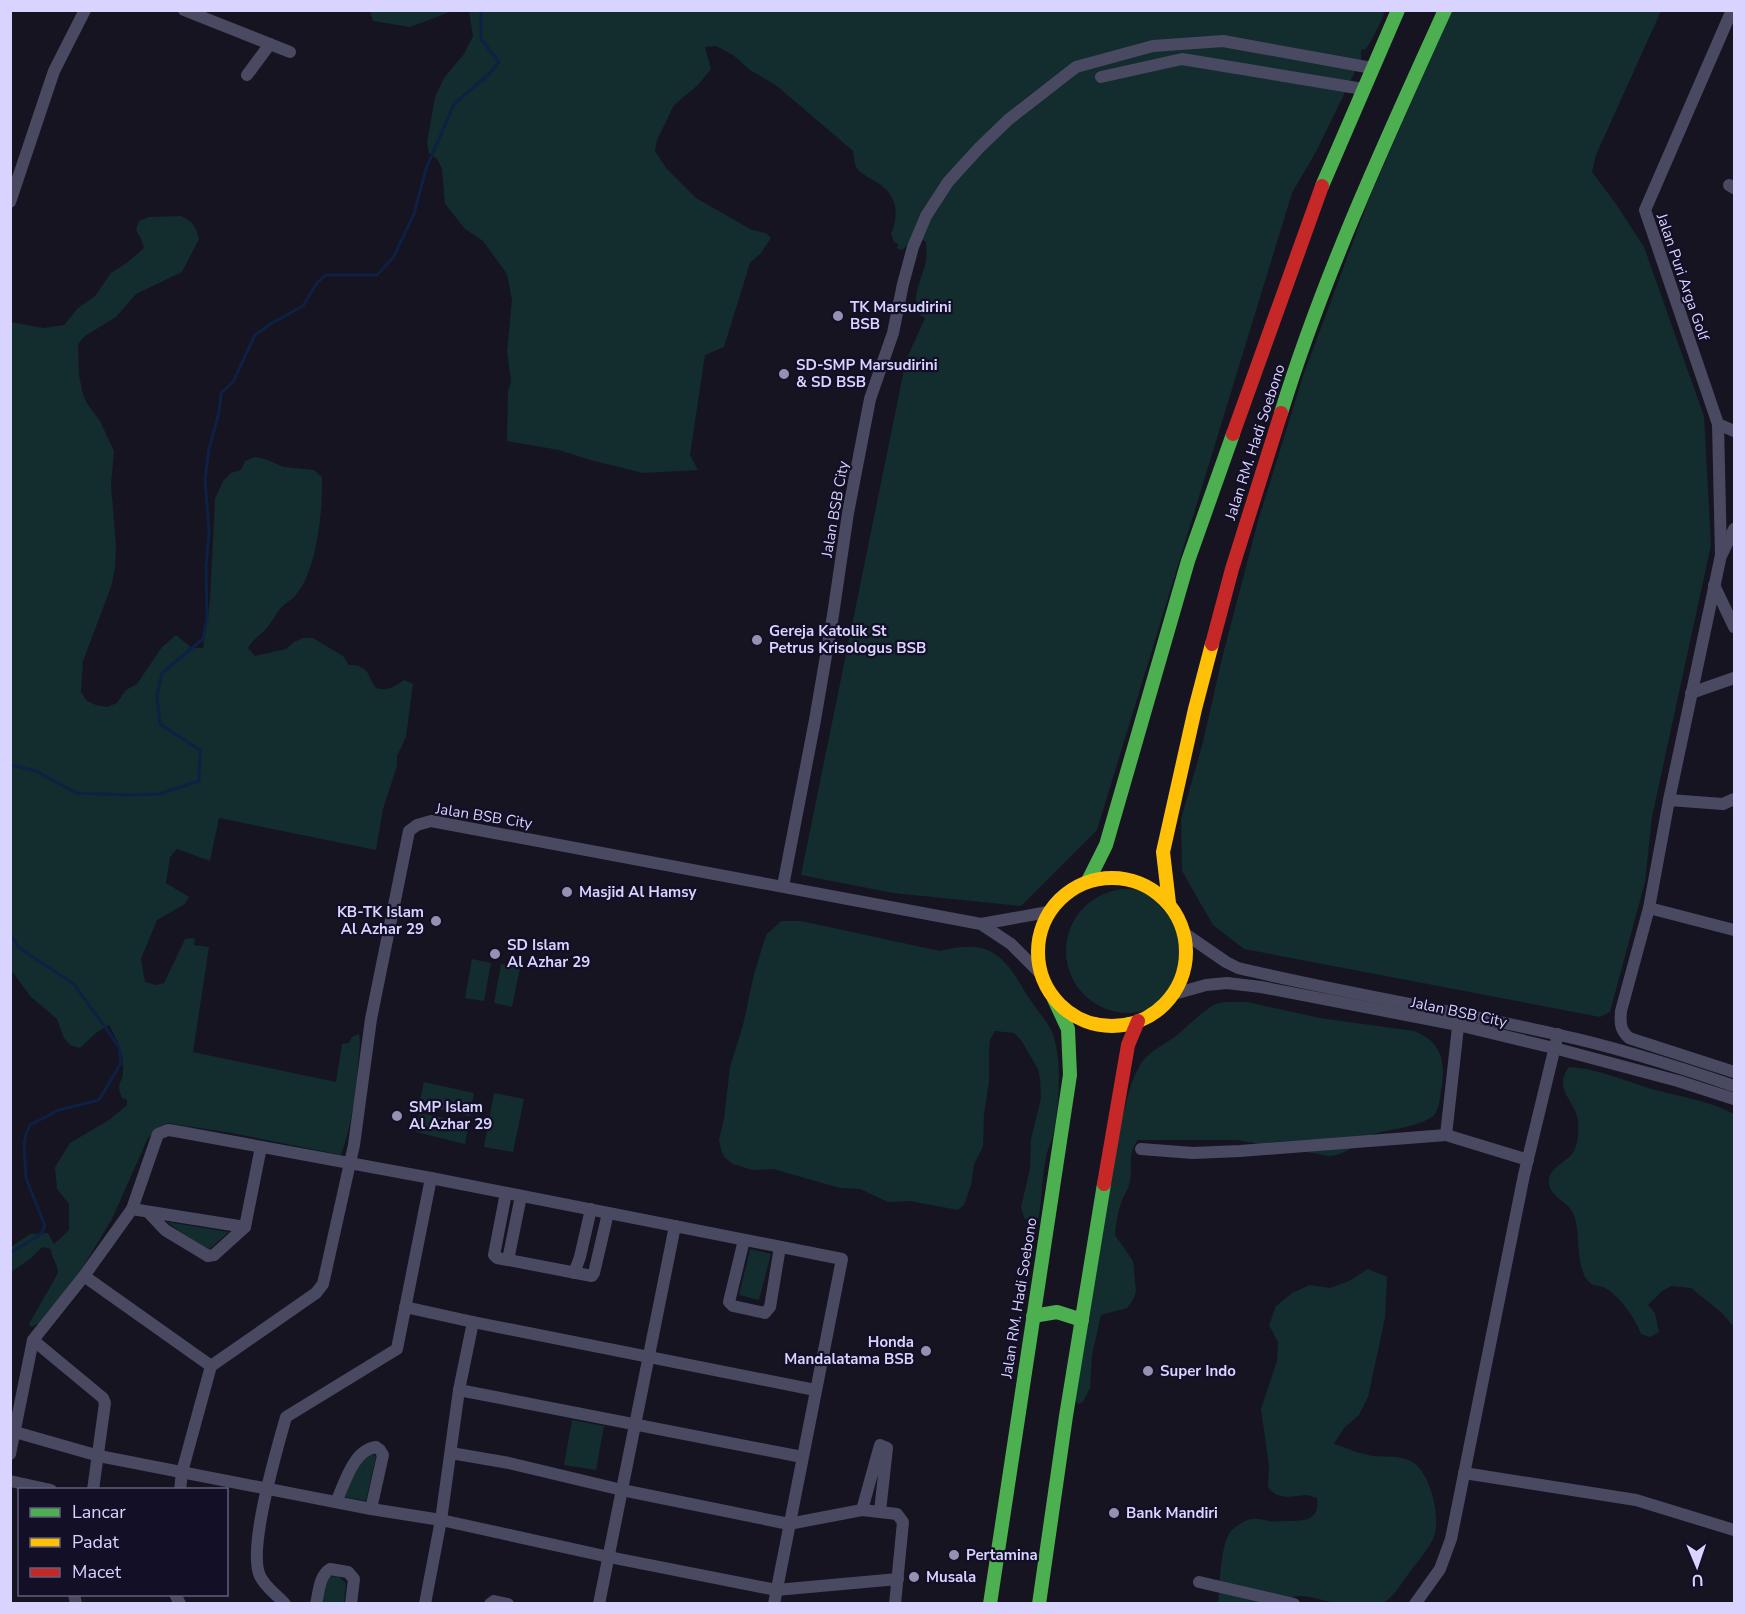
<svg xmlns="http://www.w3.org/2000/svg" width="1745" height="1614" font-family="'Nunito Sans',sans-serif">
	<style>
		.green { fill: #132c2d }
		.lines { fill: none; stroke-linecap: round; stroke-linejoin: round }
		.stream { stroke: #0d2144; stroke-width: 3 }
		.street { stroke: #4a4962; stroke-width: 12 }
		.fast { stroke: #4caf50; stroke-width: 14 }
		.slow { stroke: #ffc107; stroke-width: 14 }
		.jam { stroke: #c62828; stroke-width: 14 }
		.poi-dot { fill: #9591b1; stroke: #130f26; stroke-width: 2 }
		.labels { text-anchor: middle; dominant-baseline: central; stroke-width: 4.5; stroke-linejoin: round; paint-order: stroke }
		.street-label { font-size: 15px; fill: #d9d4ff; stroke: #130f26 }
		.poi-label { font-size: 15px; font-weight: bold; fill: #d9d4ff; stroke: #130f26; text-anchor: start }
	</style>
	<rect width="100%" height="100%" fill="#161421"/>
	<g class="green">
		<path d="M370,11V10L453,11L410,27L373,21Z"/>
		<path d="M469,11H1385C1380,24 1374,37 1366,49L1361,50V59L1317,150L1292,193L1097,830L1021,906L893,893L801,875L906,360L925,318L917,313C912,294 922,279 926,261C927,255 926,248 926,242L917,236L902,250L897,248L898,244L894,242L891,234C899,215 898,196 878,183C872,179 863,175 858,170C854,164 854,158 853,151L777,86L750,70L733,55L716,46L705,47L711,69L698,85L674,105L657,140L655,151L666,168L696,198L752,230L766,233L771,238L761,253L750,263L724,347L705,355L690,455L698,470L643,473L590,460L559,450L507,441L508,391L511,382L507,351L512,300L507,274L483,241L465,229L445,204L442,169L437,159L429,153L427,143L435,97L444,78L464,54L473,36Z"/>
		<path d="M1451,11H1661L1596,155L1592,172L1616,204L1644,247L1704,416L1711,545L1652,817L1645,882L1610,1012L1600,1017L1244,949L1213,925L1182,871L1181,819L1203,742L1222,658L1258,521L1303,376L1369,199Z"/>
		<path d="M181,216C193,221 196,227 199,239L182,272L136,294L116,317L85,336L78,344L79,375L83,395L88,405L100,421L114,451L111,484L116,546L115,568L111,587L83,661L81,692L87,701L96,705L107,707L117,703L126,690L137,684L162,647L176,635L192,648H203L210,600L215,499L223,481L231,473L241,470L245,461L255,457L265,459L284,467L314,470L322,477C323,509 317,574 294,597C290,601 284,604 280,609C275,615 272,622 267,628C259,636 253,639 248,648L255,656L286,649L294,642L303,638H313L343,656L349,665C378,664 364,692 386,689C391,689 399,683 404,680L413,684L406,737L397,756V766L383,809L376,850L219,818L210,861L177,849L170,857L166,883L189,897L185,904L157,920L141,959L145,982L156,985L164,983L185,939L195,938L194,945L209,947L193,1052L336,1082L342,1044L349,1043L352,1037L359,1034L360,1042C357,1079 354,1120 341,1155L232,1133L167,1123L148,1138L112,1219L72,1285L41,1322L32,1327L29,1324L58,1273C58,1264 51,1258 51,1249L42,1247L30,1259L11,1272V1247L30,1234L48,1233L54,1244L69,1230V1204L57,1189L55,1167L70,1143L109,1120L127,1105V1100L122,1098C115,1081 123,1084 123,1071C124,1053 117,1040 109,1025L96,1033L80,1048L70,1045L64,1038L57,1019L31,997L11,970V322L43,328L64,325L78,308L95,296L111,273L128,262L144,248L141,239L136,230L139,221L149,217Z"/>
		<circle cx="1128" cy="951" r="62"/>
		<path d="M781,921H801L940,951C985,940 1001,950 1024,990C1032,1005 1045,1017 1052,1032C1063,1059 1059,1108 1053,1136C1051,1143 1047,1150 1046,1158C1042,1177 1042,1197 1039,1217L1031,1223L1024,1218L1021,1207L1030,1169L1031,1139L1041,1098L1040,1078L1038,1069L1021,1040L1014,1033L995,1031L990,1040L989,1050V1082L984,1114L983,1146L974,1165L971,1185L964,1205L958,1210L910,1201L888,1202L860,1189L840,1188L773,1169L752,1170L733,1164L725,1158L721,1150L719,1139L724,1119L730,1067L743,1025L754,974L766,935Z"/>
		<path d="M472,959L491,963L484,1001L465,998Z"/>
		<path d="M501,964L520,968L512,1007L494,1003Z"/>
		<path d="M1226,1002H1247L1320,1018L1414,1031C1443,1042 1446,1064 1441,1091C1440,1099 1439,1108 1435,1114C1425,1126 1390,1129 1374,1134C1356,1141 1349,1155 1329,1156L1236,1140H1138C1126,1155 1134,1167 1129,1185C1128,1190 1125,1193 1123,1198C1118,1210 1116,1222 1115,1235L1133,1261L1136,1291L1133,1300L1127,1308L1101,1315L1092,1355L1090,1388L1083,1402L1078,1404L1075,1400L1120,1123C1127,1104 1129,1083 1140,1065C1147,1052 1164,1045 1176,1036C1187,1027 1197,1016 1209,1008C1214,1004 1219,1003 1226,1002Z"/>
		<path d="M1569,1067C1602,1069 1631,1084 1663,1092C1689,1098 1710,1102 1734,1114V1327L1722,1313L1691,1288L1671,1286L1662,1291L1648,1305L1655,1313L1659,1332L1650,1337L1641,1334C1637,1321 1619,1295 1605,1288C1599,1285 1594,1287 1589,1282C1574,1267 1582,1227 1572,1211C1566,1201 1551,1197 1549,1184C1547,1166 1569,1163 1575,1149C1578,1142 1579,1129 1578,1121C1576,1101 1552,1090 1569,1067Z"/>
		<path d="M424,1082L474,1093L470,1116L419,1105Z"/>
		<path d="M494,1093L524,1099L513,1152L484,1147Z"/>
		<path d="M419,1113L469,1123L465,1144L416,1132Z"/>
		<path d="M167,1222L229,1232L207,1251Z"/>
		<path d="M750,1249L771,1254L759,1300L739,1295Z"/>
		<path d="M1368,1269L1387,1277L1385,1318L1368,1397L1359,1415L1344,1428L1334,1444C1346,1448 1360,1454 1373,1456C1387,1457 1402,1455 1414,1463C1431,1475 1442,1520 1433,1539C1427,1552 1415,1564 1407,1576C1400,1585 1393,1599 1382,1603C1377,1605 1344,1604 1337,1603C1322,1602 1296,1588 1285,1603L1218,1604C1220,1585 1220,1544 1231,1531C1236,1526 1245,1520 1251,1519C1258,1518 1263,1520 1269,1521C1275,1522 1282,1521 1288,1521C1306,1521 1320,1520 1317,1498L1307,1495L1287,1497L1277,1495L1270,1490L1268,1486L1269,1466L1261,1409L1277,1361L1278,1342L1269,1325L1276,1306L1292,1293L1310,1285L1330,1288L1349,1281Z"/>
		<path d="M572,1420L604,1426L596,1470L564,1465Z"/>
		<path d="M370,1453L376,1456L366,1501L345,1497L354,1468Z"/>
		<path d="M338,1576L346,1583L344,1603L322,1604L326,1577Z"/>
	</g>
	<g class="lines">
		<g class="stream">
			<path d="M10,765L36,771L76,793L128,795L159,794L199,781L200,750L160,724L157,695L162,673L203,639L207,618L206,567L209,531L205,479L209,449L219,412L221,393L233,382L255,335L272,323L303,306L317,283L326,275H377L393,258L414,214L426,169L454,104L487,76L499,62L481,39V10"/>
			<path d="M10,934L19,948L74,984L119,1047L121,1063L99,1100L59,1110L30,1125L26,1134L24,1145L26,1178L45,1226L41,1234L10,1253"/>
		</g>
		<g class="street">
			<path d="M184,10L290,52"/>
			<path d="M1732,10L1645,210L1718,424L1721,555L1669,800L1649,908L1621,1011C1620,1023 1620,1030 1629,1038L1734,1072"/>
			<path d="M247,75L270,44"/>
			<path d="M1101,77L1182,59L1363,89"/>
			<path d="M1729,185L1734,188"/>
			<path d="M10,202L54,71L85,10"/>
			<path d="M1718,424L1734,431"/>
			<path d="M1722,554L1734,529"/>
			<path d="M1714,585L1734,627"/>
			<path d="M1691,693L1734,678"/>
			<path d="M1669,800L1723,804L1734,799"/>
			<path d="M783,886L815,720L833,615L848,513L870,399L893,333L903,284L913,247L926,216L948,182L979,148L1008,120L1076,67L1153,46L1223,41L1372,68"/>
			<path d="M1649,908L1734,930"/>
			<path d="M981,924L1048,912"/>
			<path d="M1184,933L1226,962L1238,968C1343,993 1450,1010 1555,1034C1616,1047 1676,1066 1734,1086"/>
			<path d="M1174,994L1206,985L1227,983L1261,987L1458,1025L1554,1048L1678,1081L1734,1099"/>
			<path d="M1459,1018L1446,1135L1528,1160"/>
			<path d="M1141,1149L1193,1153L1240,1151L1446,1135"/>
			<path d="M506,1193L494,1255L497,1258L508,1260L521,1196"/>
			<path d="M132,1209L245,1227L261,1147"/>
			<path d="M149,1213L165,1230L208,1256L214,1255L245,1227"/>
			<path d="M744,1240L729,1302L733,1306L765,1313L770,1307L780,1247"/>
			<path d="M508,1260L592,1276L594,1273L608,1213"/>
			<path d="M574,1273L580,1257L591,1209"/>
			<path d="M84,1276L211,1366"/>
			<path d="M405,1307L473,1322L815,1390"/>
			<path d="M33,1340L103,1398L105,1403L93,1490"/>
			<path d="M459,1390L802,1457"/>
			<path d="M15,1432L99,1456L371,1509L441,1520L609,1557L776,1590L898,1579"/>
			<path d="M451,1453L509,1463L622,1490L789,1524L862,1510L897,1514L903,1522L895,1604"/>
			<path d="M10,1454L33,1340L84,1276L132,1209L158,1134L168,1130L175,1131L431,1178L842,1259L774,1604"/>
			<path d="M1464,1473L1636,1500L1734,1530"/>
			<path d="M10,1481L51,1490"/>
			<path d="M180,1490L182,1472L211,1366L316,1293L323,1284L354,1145L371,1019L409,831L417,825L431,821L981,924L1011,944L1041,974"/>
			<path d="M336,1502C345,1483 353,1450 376,1447L380,1450L383,1455L371,1509"/>
			<path d="M862,1510L880,1445L887,1448L880,1511"/>
			<path d="M1199,1582L1294,1604"/>
			<path d="M74,1594L76,1604"/>
			<path d="M175,1594L180,1604"/>
			<path d="M285,1604C277,1595 265,1587 260,1576C247,1549 277,1449 286,1417L397,1349L431,1178"/>
			<path d="M316,1604C319,1592 319,1576 330,1569L348,1572L354,1579L351,1604"/>
			<path d="M425,1604L441,1520L459,1390L473,1322"/>
			<path d="M490,1604L494,1601L508,1604"/>
			<path d="M599,1604L675,1226"/>
			<path d="M1415,1604L1440,1569L1451,1539L1524,1175L1558,1034"/>
		</g>
		<g class="fast">
			<path d="M1322,186L1398,10"/>
			<path d="M1281,413C1324,274 1385,142 1445,10"/>
			<path d="M1088,881L1106,845L1188,561L1233,434"/>
			<path d="M1033,1316L1057,1312L1082,1320"/>
			<path d="M990,1604L1070,1075L1068,1029L1054,999"/>
			<path d="M1039,1604L1066,1416L1104,1184"/>
		</g>
		<g class="slow">
			<circle cx="1112" cy="952" r="74"/>
			<path d="M1169,903L1163,852L1195,709L1212,644"/>
		</g>
		<g class="jam">
			<path d="M1233,434L1322,186"/>
			<path d="M1212,644L1232,569L1281,413"/>
			<path d="M1104,1184L1128,1045L1138,1021"/>
		</g>
	</g>
	<g class="poi-dot">
		<circle cx="838" cy="316" r="6"/>
		<circle cx="784" cy="374" r="6"/>
		<circle cx="757" cy="640" r="6"/>
		<circle cx="567" cy="892" r="6"/>
		<circle cx="436" cy="921" r="6"/>
		<circle cx="495" cy="954" r="6"/>
		<circle cx="397" cy="1116" r="6"/>
		<circle cx="926" cy="1351" r="6"/>
		<circle cx="1148" cy="1371" r="6"/>
		<circle cx="1114" cy="1513" r="6"/>
		<circle cx="954" cy="1555" r="6"/>
		<circle cx="914" cy="1577" r="6"/>
	</g>
	<g class="labels">
		<g class="street-label">
			<text transform="translate(1683 277) rotate(71)">Jalan Puri Arga Golf</text>
			<text transform="translate(1255 442) rotate(-72)">Jalan RM. Hadi Soebono</text>
			<text transform="translate(835 509) rotate(-80)">Jalan BSB City</text>
			<text transform="translate(484 816) rotate(9)">Jalan BSB City</text>
			<text transform="translate(1459 1012) rotate(12)">Jalan BSB City</text>
			<text transform="translate(1019 1298) rotate(-81)">Jalan RM. Hadi Soebono</text>
		</g>
		<g class="poi-label">
			<text x="850" y="307">TK Marsudirini<tspan x="850" dy="17">BSB</tspan></text>
			<text x="796" y="365">SD-SMP Marsudirini<tspan x="796" dy="17">&amp; SD BSB</tspan></text>
			<text x="769" y="631">Gereja Katolik St<tspan x="769" dy="17">Petrus Krisologus BSB</tspan></text>
			<text x="579" y="892">Masjid Al Hamsy</text>
			<text x="424" y="912" text-anchor="end">KB-TK Islam<tspan x="424" dy="17">Al Azhar 29</tspan></text>
			<text x="507" y="945">SD Islam<tspan x="507" dy="17">Al Azhar 29</tspan></text>
			<text x="409" y="1107">SMP Islam<tspan x="409" dy="17">Al Azhar 29</tspan></text>
			<text x="914" y="1342" text-anchor="end">Honda<tspan x="914" dy="17">Mandalatama BSB</tspan></text>
			<text x="1160" y="1371">Super Indo</text>
			<text x="1126" y="1513">Bank Mandiri</text>
			<text x="966" y="1555">Pertamina</text>
			<text x="926" y="1577">Musala</text>
		</g>
	</g>
	<rect width="1745" height="1614" fill="none" stroke="#d9d4ff" stroke-width="24"/>
	<rect x="18" y="1488" width="210" height="108" fill="#130f26" stroke="#625e7d" stroke-width="1.5"/>
	<rect x="30" y="1508" width="30" height="9" fill="#4caf50" stroke="#625e7d" stroke-width="1.5"/>
	<text x="72" y="1518" font-size="18" fill="#d9d4ff">Lancar</text>
	<rect x="30" y="1538" width="30" height="9" fill="#ffc107" stroke="#625e7d" stroke-width="1.5"/>
	<text x="72" y="1548" font-size="18" fill="#d9d4ff">Padat</text>
	<rect x="30" y="1568" width="30" height="9" fill="#c62828" stroke="#625e7d" stroke-width="1.5"/>
	<text x="72" y="1578" font-size="18" fill="#d9d4ff">Macet</text>
	<g transform="translate(1697 1566) rotate(178)" stroke="#130f26" stroke-width="4.5" paint-order="stroke">
	<path d="M0-4.5L10 22L0 15L-10 22Z" fill="#d9d4ff"/>
	<text y="-9" font-size="16" font-weight="bold" text-anchor="middle" fill="#d9d4ff">U</text>
	</g>
</svg>
